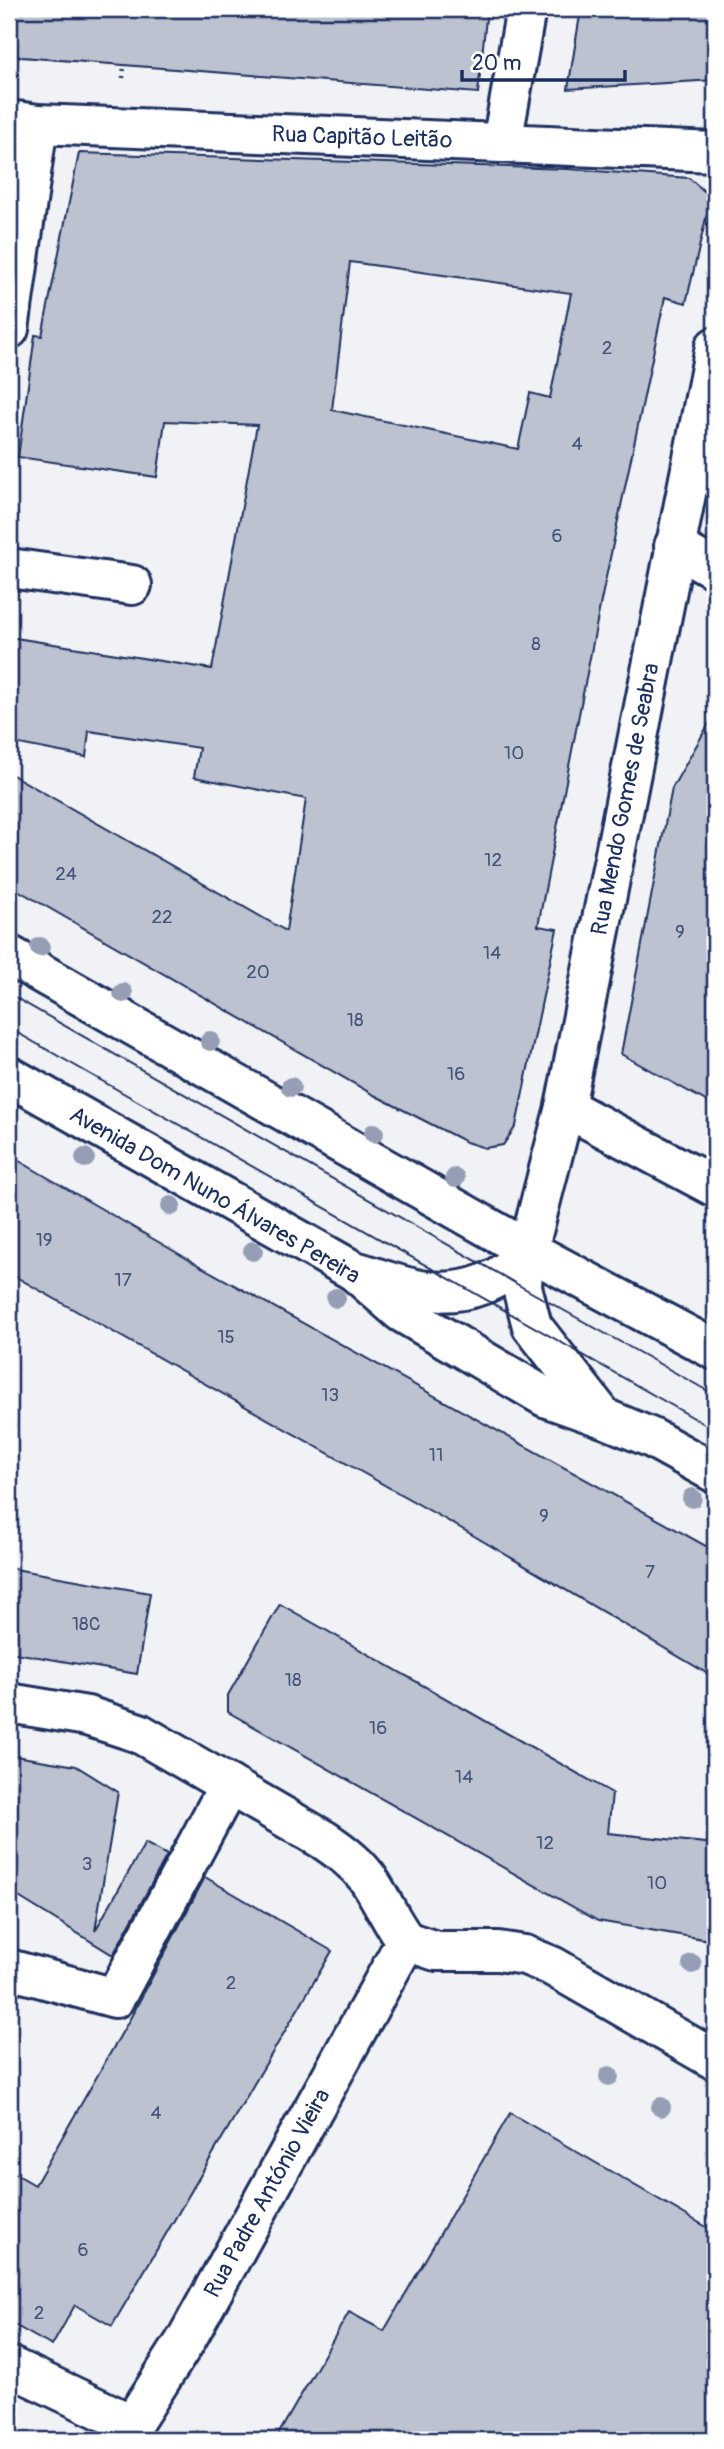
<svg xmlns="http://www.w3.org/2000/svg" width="724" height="2449" font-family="Pangolin,sans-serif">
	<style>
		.built { fill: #e1e4ea }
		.building { fill: #bcc2d0; stroke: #1b2f5e; stroke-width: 2; fill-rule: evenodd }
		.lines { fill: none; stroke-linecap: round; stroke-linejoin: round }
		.minor-casing { stroke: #1b2f5e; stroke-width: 44 }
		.tertiary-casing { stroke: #1b2f5e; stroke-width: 44 }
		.primary-casing { stroke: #1b2f5e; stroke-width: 44 }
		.path { stroke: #1b2f5e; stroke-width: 4.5; stroke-dasharray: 2 5; stroke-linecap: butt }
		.minor { stroke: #fff; stroke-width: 38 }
		.tertiary { stroke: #fff; stroke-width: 38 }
		.primary { stroke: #fff; stroke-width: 38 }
		.tram { stroke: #1b2f5e; stroke-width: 2 }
		.tree { fill: #959eb4 }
		.labels { text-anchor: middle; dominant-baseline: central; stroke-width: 5; stroke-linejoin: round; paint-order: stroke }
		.number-label { font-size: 19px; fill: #43547a }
		.street-label { font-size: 23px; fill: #1b2f5e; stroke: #fff }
	</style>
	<rect width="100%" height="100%" fill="#f1f2f5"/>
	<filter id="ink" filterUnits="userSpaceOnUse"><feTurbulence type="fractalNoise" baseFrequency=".0143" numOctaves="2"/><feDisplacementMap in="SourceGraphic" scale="14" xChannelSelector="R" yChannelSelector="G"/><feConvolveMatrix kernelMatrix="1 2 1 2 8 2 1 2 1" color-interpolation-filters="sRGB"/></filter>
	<g filter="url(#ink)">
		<path class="built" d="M9,2418L20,2423L25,2440H9Z"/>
		<g class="building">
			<path d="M9,9H487L478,93L9,56Z"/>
			<path d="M581,9H715V80L568,89Z"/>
			<path d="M79,153L568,169L689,178L711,197L686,303L665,297L601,601L538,926L557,929L516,1126L503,1145L485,1148L466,1142L374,1095L9,885V773L286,931L306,799L194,777L199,748L89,731L86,757L9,742V637L212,669L257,425L165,421L157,477L18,457L35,335L42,336ZM350,262L571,293L550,398L530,393L518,449L332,410Z"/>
			<path d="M715,713V1106L621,1054L672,788Z"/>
			<path d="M9,1155L198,1265L715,1551V1678L464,1530L9,1273Z"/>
			<path d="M9,1568L150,1593L137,1674L9,1652Z"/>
			<path d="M280,1604L612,1793L608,1833L715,1844V1941L598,1921L228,1712V1695Z"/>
			<path d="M9,1755L76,1766L118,1792L95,1931L145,1843L167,1855L113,1955L9,1891Z"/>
			<path d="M205,1877L332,1951L112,2326L75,2305L52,2346L9,2322V2170L35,2185L132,2015Z"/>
			<path d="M510,2113L715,2232V2440H275L349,2312L384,2331Z"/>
		</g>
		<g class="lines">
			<g class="minor-casing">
				<g id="minor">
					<path d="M9,120L38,124L715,152"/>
					<path d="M502,143L526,9"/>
					<path d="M9,329L38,124"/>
					<path d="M674,546L715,569"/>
					<path d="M9,568L132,585"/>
					<path d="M565,1107L715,1187"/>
					<path d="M354,1271C377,1277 405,1289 428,1291C467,1295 504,1282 528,1250"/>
					<path d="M604,1418L532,1326L522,1287L523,1270L565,1107L715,347"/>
					<path d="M9,1703L87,1716L139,1733L324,1840C340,1851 354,1861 366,1876C381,1896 390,1921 406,1941"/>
					<path d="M9,1969L115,1998L229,1785"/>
					<path d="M9,2366L131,2424"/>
				</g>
			</g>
			<g class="tertiary-casing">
				<path id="tertiary" d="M122,2440L186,2340L406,1941L436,1951H498L525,1955L552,1966L715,2060"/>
			</g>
			<g class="primary-casing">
				<g id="primary">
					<path d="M9,955L528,1250L715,1350"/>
					<path d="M9,1076L354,1271L401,1312L545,1397L604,1418L652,1438L715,1473"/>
				</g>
			</g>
			<g class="path">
				<path d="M123,78L124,65"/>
				<path d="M195,2432L208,2440"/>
			</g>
			<use href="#minor" class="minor"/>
			<use href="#tertiary" class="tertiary"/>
			<use href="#primary" class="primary"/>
			<g class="tram">
				<path d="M9,994L522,1287L715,1395"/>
				<path d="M9,1028L715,1430"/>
			</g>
		</g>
		<g class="tree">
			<circle cx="40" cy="947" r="10"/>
			<circle cx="123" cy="993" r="10"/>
			<circle cx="210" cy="1041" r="10"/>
			<circle cx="291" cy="1087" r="10"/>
			<circle cx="374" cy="1133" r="10"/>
			<circle cx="85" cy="1158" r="10"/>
			<circle cx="455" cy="1178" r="10"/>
			<circle cx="171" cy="1206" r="10"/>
			<circle cx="253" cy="1251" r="10"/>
			<circle cx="336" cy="1298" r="10"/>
			<circle cx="692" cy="1498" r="10"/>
			<circle cx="692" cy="1964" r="10"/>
			<circle cx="609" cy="2076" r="10"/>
			<circle cx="661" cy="2107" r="10"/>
		</g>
	</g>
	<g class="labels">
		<g class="number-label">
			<text x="607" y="348">2</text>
			<text x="577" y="444">4</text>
			<text x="557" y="536">6</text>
			<text x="536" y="644">8</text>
			<text x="514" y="753">10</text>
			<text x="493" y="860">12</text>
			<text x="66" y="874">24</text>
			<text x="162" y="917">22</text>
			<text x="680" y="932">9</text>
			<text x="492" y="953">14</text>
			<text x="258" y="972">20</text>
			<text x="355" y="1020">18</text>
			<text x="456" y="1074">16</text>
			<text x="44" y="1240">19</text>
			<text x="123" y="1280">17</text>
			<text x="226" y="1337">15</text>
			<text x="330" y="1395">13</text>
			<text x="436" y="1455">11</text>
			<text x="544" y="1516">9</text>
			<text x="650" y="1572">7</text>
			<text x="86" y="1624">18C</text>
			<text x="293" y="1680">18</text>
			<text x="378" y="1728">16</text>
			<text x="464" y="1777">14</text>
			<text x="545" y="1843">12</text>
			<text x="87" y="1864">3</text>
			<text x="657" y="1883">10</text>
			<text x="231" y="1983">2</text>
			<text x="156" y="2113">4</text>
			<text x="83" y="2250">6</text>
			<text x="39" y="2313">2</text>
		</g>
		<g class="street-label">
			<text transform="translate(362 137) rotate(2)">Rua Capitão Leitão</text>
			<text transform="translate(625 799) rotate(-79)">Rua Mendo Gomes de Seabra</text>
			<text transform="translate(215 1195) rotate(30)">Avenida Dom Nuno Álvares Pereira</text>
			<text transform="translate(267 2193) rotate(-61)">Rua Padre António Vieira</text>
		</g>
	</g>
	<rect width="724" height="2449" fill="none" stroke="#fff" stroke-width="35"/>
	<rect x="18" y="18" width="689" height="2414" fill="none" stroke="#1b2f5e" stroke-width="2.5" filter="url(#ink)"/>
	<path d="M462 70v10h163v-10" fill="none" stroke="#1b2f5e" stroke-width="3.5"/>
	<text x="472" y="70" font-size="21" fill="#1b2f5e" stroke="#ffffff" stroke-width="5" paint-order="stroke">20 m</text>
</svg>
